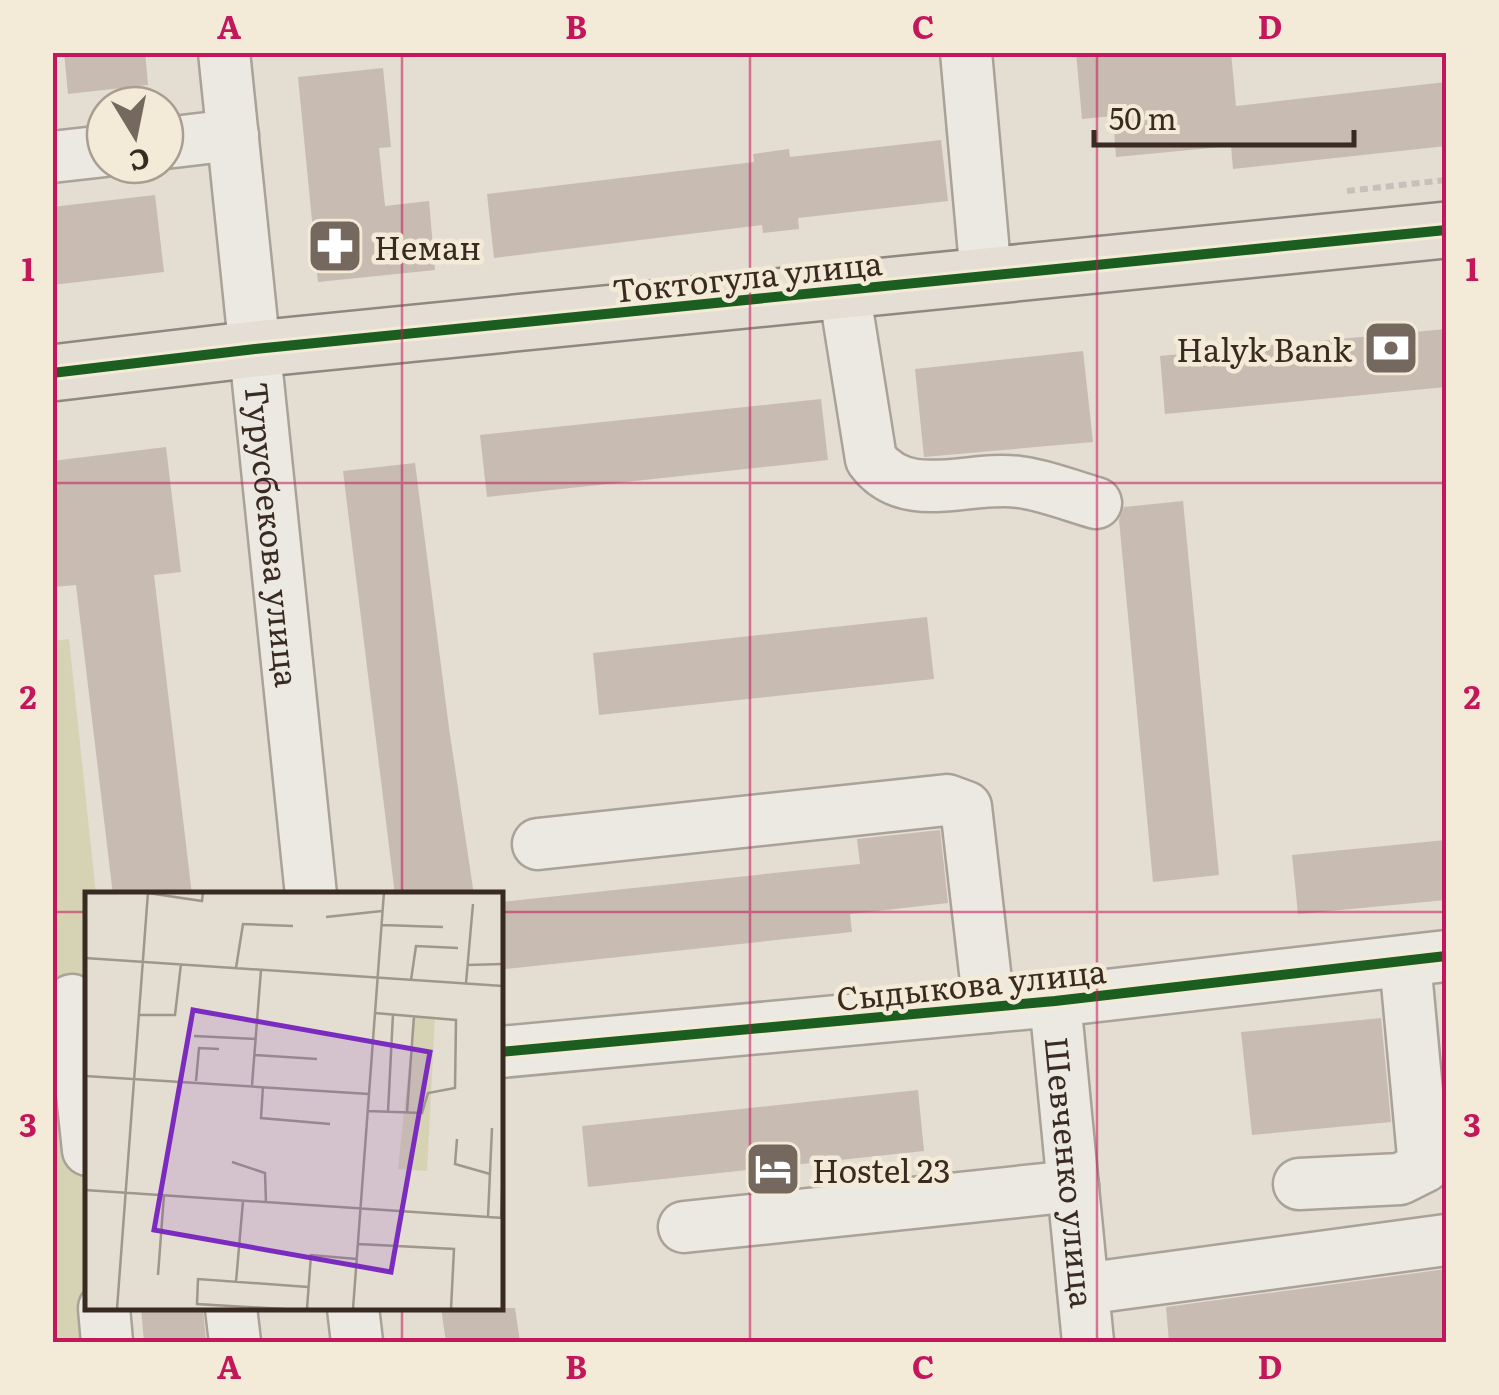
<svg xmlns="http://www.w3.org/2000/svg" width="1499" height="1395" font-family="Literata,serif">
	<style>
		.green { fill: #d5d3b4 }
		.building { fill: #c8bbb2 }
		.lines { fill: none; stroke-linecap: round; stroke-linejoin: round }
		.minor-casing { stroke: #aaa299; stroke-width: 55 }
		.major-casing { stroke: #8f8880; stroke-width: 60 }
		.path { stroke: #c5c0b9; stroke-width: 6; stroke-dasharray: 8 5; stroke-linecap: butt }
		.minor { stroke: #ece9e2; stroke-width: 50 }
		.major { stroke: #e4ded4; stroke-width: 55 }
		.cycleway-casing { stroke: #f4ead8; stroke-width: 16 }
		.cycleway { stroke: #1b5e20; stroke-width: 10 }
		.grid { fill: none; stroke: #c2185b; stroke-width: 2.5; stroke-opacity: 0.55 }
		.labels { text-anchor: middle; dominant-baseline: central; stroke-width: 9; stroke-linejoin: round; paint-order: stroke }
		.poi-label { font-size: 32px; fill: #392b21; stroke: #f4ead8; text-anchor: start }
		.street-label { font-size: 32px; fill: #392b21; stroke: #f4ead8 }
		.inset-road { fill: none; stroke: #a0968b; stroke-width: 2.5 }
		.view { fill: #7b2cbf; fill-opacity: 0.15; stroke: #7b2cbf; stroke-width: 5 }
		.inset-edge { fill: none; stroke: #392b21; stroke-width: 5 }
		.neatline { fill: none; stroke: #c2185b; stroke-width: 4 }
		.grid-label { font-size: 32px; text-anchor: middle; font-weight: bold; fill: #c2185b }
	</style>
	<rect width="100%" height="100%" fill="#e4ddd1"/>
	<path class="green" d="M69,639L96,895H88V1308L107,1342H53L52,641Z"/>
	<g class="building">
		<path d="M64,52H145L148,85L68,94Z"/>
		<path d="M1076,52H1231L1236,106L1446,82V146L1233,169L1231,146L1116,157L1113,116L1082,119Z"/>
		<path d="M383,68L391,147L379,148L385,206L429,201L435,270L318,282L298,77Z"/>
		<path d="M941,140L948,201L798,218L799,229L763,233L762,225L494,258L487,194L754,162L753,154L789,149L790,157Z"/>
		<path d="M155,195L164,272L52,285V207Z"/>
		<path d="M1446,329V387L1165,414L1160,356Z"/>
		<path d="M1083,351L1093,442L924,457L915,369Z"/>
		<path d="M821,399L828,460L487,497L480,435Z"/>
		<path d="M166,447L181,572L154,575L192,895H113L76,585L52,587V461Z"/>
		<path d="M415,463L449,728L474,895H395L343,471Z"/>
		<path d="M1183,501L1219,875L1153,882L1119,520L1124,507Z"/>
		<path d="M927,617L934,679L599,715L593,653Z"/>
		<path d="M940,830L948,903L850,914L852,932L505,969L500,902L860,864L857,839Z"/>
		<path d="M1446,840V900L1298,914L1292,855Z"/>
		<path d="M1381,1018L1391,1122L1252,1135L1241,1032Z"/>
		<path d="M918,1090L924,1151L588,1187L582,1126Z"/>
		<path d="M1446,1269V1342H1169L1166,1307Z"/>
		<path d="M141,1308H203L206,1342H144Z"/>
		<path d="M441,1308H515L520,1342H446Z"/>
	</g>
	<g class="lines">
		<g class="minor-casing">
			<g id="minor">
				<path id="s1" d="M224,52L311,895"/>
				<path d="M966,52L986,276"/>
				<path d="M165,143L233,135"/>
				<path d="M52,157L105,151"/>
				<path d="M844,290L871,459C906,507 969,475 1019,482C1045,485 1071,496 1096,503"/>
				<path d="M538,844L947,800L966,807L989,1007"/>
				<path d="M72,1000L88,1150"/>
				<path id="s2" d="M1055,1001L1088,1342"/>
				<path d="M500,1052L1055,1001L1446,956"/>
				<path d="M1299,1184L1400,1179L1424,1167L1405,961"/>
				<path d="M684,1227L1073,1186"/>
				<path d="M1083,1289L1446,1240"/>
				<path d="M104,1308L107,1342"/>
				<path d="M231,1308L235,1342"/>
				<path d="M353,1308L357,1342"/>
			</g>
		</g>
		<g class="major-casing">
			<path id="major" d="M52,373L255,349L1446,230"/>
		</g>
		<path class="path" d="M1347,191L1446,180"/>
		<use href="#minor" class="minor"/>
		<use href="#major" class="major"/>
		<g class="cycleway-casing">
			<g id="cycleway">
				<path d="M52,373L255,349L1446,230"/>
				<path d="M500,1052L1055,1001L1446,956"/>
			</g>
		</g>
		<use href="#cycleway" class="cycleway"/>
	</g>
	<path class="grid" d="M402,52V895M750,52V1342M1097,52V1342M52,483H1446M52,912H88M500,912H1446M402,1308V1342"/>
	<defs>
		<g id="pharmacy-square" transform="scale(2.875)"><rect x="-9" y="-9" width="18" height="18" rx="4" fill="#75695f" stroke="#f4ead8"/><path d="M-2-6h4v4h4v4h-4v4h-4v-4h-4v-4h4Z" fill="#fff"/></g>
		<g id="bank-square" transform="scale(2.875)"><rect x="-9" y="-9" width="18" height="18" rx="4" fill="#75695f" stroke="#f4ead8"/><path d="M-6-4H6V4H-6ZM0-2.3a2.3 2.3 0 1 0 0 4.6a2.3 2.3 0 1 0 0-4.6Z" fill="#fff"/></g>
		<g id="hotel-square" transform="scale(2.875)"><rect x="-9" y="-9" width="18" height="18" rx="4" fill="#75695f" stroke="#f4ead8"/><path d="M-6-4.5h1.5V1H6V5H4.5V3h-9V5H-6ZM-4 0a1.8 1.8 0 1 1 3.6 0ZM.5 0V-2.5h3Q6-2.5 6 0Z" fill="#fff"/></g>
	</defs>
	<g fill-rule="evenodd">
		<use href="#pharmacy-square" x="335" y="246"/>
		<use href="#bank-square" x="1391" y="348"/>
		<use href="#hotel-square" x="773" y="1169"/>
	</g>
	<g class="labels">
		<g class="poi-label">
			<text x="374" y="246">Неман</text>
			<text x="1352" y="348" text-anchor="end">Halyk Bank</text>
			<text x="812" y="1169">Hostel 23</text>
		</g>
		<g class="street-label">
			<text transform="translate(747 275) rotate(-6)">Токтогула улица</text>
			<text stroke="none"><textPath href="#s1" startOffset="485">Турусбекова улица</textPath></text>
			<text transform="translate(971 983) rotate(-6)">Сыдыкова улица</text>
			<text stroke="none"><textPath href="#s2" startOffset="172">Шевченко улица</textPath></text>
		</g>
	</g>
	<g transform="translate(85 892)">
		<rect width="418" height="418" fill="#e4ddd1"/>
		<path d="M329,124L350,125L342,279L313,277Z" fill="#d5d3b4"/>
		<path class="inset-road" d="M63,1L117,9L118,0M241,25L297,19M296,33L358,35M0,66L418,94M382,73L418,72M151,76L158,32L208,34M326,88L331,54L373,56M381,91L388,12M54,123H90L96,72M109,144L171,147M170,163L232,167M418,172V203M0,184L284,202M111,189L114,156L134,157M167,193L176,78M178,194L176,226L245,232M283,219L337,221L343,201L370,196L371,128L290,121M303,220L308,122M322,220L329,124M372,247L370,272L405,282M147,270L180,281L181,311M0,298L418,326M403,325L407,236M416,326L418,272M273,352L369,357L366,417M73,383L79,303M151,390L158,309M32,417L63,0M199,417L112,412L113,387L223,395M222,417L226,363L272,367M268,417L299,0"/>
		<path class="view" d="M108,118L345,160L306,380L69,338Z"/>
		<rect width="418" height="418" class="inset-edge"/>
	</g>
	<rect width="1499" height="1395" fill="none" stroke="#f4ead8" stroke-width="110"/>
	<g transform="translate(135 135) rotate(170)"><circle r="48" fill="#f4ead8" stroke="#a99e8f" stroke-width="2.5"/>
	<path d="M0-8L18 38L0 25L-18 38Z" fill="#75695f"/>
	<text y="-15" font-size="28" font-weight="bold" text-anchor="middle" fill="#392b21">С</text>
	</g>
	<path d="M1094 130v15h260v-15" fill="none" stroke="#392b21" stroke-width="5"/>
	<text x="1109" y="130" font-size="30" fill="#392b21" stroke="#f4ead8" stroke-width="8" paint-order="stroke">50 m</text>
	<rect x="55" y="55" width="1389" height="1285" class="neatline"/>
	<g class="grid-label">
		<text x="229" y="39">A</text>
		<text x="576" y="39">B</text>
		<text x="923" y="39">C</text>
		<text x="1270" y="39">D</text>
		<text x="28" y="281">1</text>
		<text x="1472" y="281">1</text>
		<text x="28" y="709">2</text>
		<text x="1472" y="709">2</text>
		<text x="28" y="1137">3</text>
		<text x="1472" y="1137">3</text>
		<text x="229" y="1379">A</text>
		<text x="576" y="1379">B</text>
		<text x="923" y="1379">C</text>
		<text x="1270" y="1379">D</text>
	</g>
</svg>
